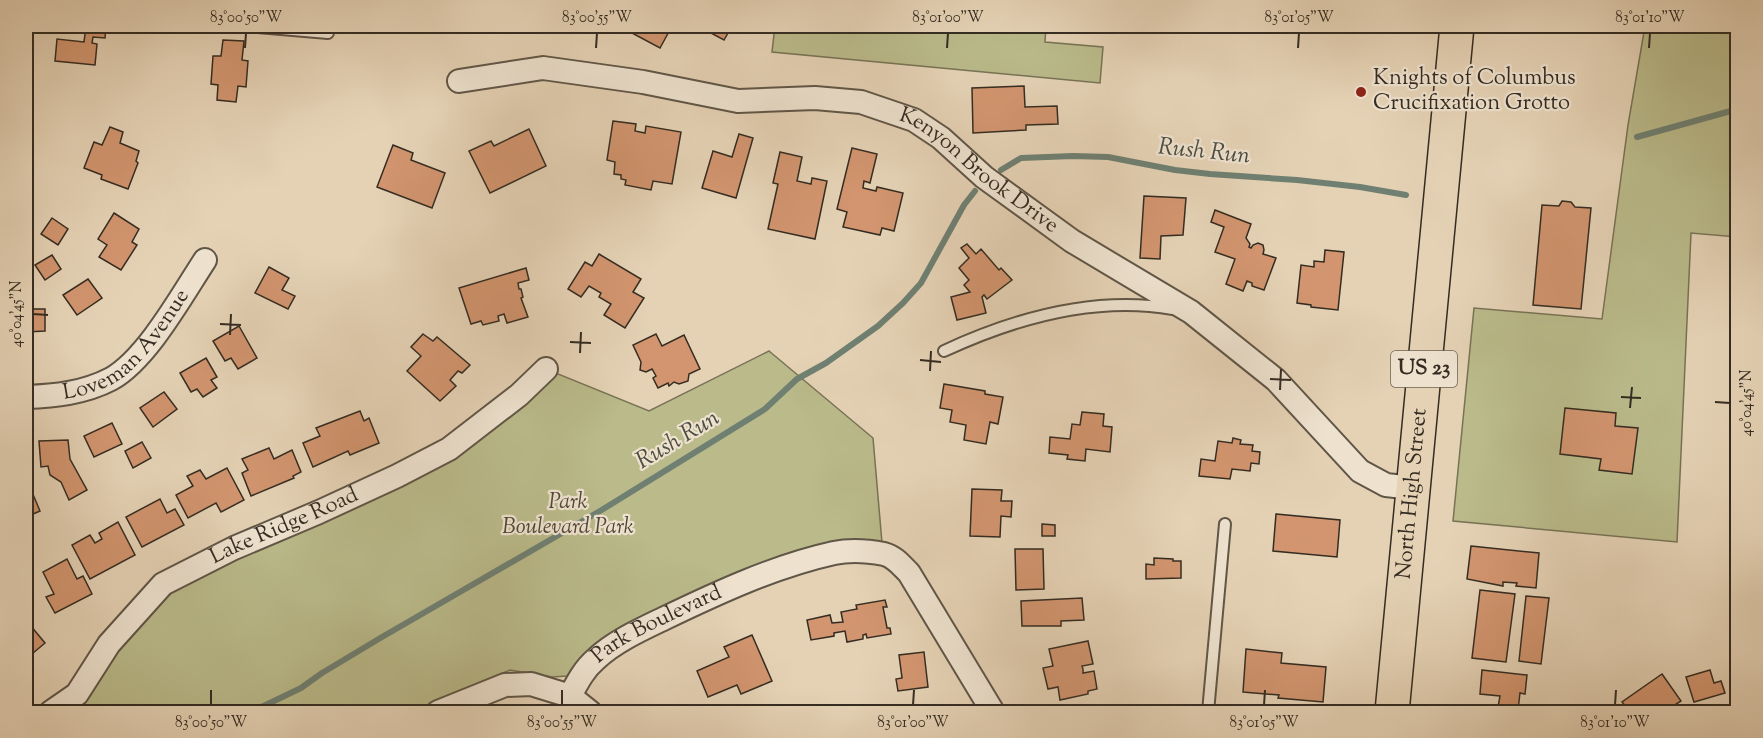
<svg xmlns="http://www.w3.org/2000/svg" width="1763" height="738" font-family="'Sorts Mill Goudy',serif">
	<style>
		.green { fill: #baba8a; stroke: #777356; stroke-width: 1.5 }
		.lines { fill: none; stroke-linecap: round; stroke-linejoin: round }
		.stream { stroke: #6f8072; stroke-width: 6 }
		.building { fill: #d2956f; stroke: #342c22; stroke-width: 1.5 }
		.lane-casing { stroke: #605647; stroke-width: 14 }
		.street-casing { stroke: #605647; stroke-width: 26 }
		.primary-casing { stroke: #342c22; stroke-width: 36 }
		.lane { stroke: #eee2cf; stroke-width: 10 }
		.street { stroke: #eee2cf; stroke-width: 22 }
		.primary { stroke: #e5d2b5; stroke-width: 33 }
		.ticks { fill: none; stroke: #342c22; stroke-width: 2 }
		.poi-dot { fill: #8f2418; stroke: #eee2cf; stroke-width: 2 }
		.labels { text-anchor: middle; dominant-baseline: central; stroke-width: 4.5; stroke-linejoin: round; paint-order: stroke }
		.shield { fill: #eee2cf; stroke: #6c6356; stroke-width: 1.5 }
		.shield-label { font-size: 21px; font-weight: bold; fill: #342c22 }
		.poi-label { font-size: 22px; fill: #342c22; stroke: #eee2cf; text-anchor: start }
		.street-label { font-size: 22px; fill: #342c22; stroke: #eee2cf }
		.park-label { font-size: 22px; font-style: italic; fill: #4f4837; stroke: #eee2cf }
		.water-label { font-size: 24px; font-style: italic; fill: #4d4f43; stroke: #eee2cf }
		.neatline { fill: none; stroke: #342c22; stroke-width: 2 }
		.ticks-label { font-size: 15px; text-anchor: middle; fill: #342c22 }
	</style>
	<rect width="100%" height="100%" fill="#e5d2b5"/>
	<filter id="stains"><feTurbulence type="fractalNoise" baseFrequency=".00333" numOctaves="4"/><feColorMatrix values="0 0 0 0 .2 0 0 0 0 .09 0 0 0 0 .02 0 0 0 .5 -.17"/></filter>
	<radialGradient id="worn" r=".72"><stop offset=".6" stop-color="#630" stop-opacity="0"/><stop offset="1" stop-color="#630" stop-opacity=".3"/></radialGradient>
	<g class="green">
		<path d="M775,26H1046L1045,42L1103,47L1100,83L772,52Z"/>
		<path d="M1645,26H1737V237L1691,233L1677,542L1453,521L1474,308L1602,319L1628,125Z"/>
		<path d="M769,351L873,438L882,543L847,544L581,660L567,676L552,677L510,670L410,712H51L163,584L397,476L546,369L649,411Z"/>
	</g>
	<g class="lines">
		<g class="stream">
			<path d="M1637,137L1738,109"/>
			<path d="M1001,170L1021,158L1073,156L1108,157L1175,170L1210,174L1297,180L1360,187L1406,195"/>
			<path d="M251,712L301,688L322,673L382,637L600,511L765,409L797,379L826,363L878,326L903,303L921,283L964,205L975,191"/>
		</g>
	</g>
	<g class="building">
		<path d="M86,26H106L105,38L93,37L92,43L97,44L95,65L55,61L57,39L84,42Z"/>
		<path d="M430,26H483L482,31Z"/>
		<path d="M619,26H672L660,48Z"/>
		<path d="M698,26H732L724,40Z"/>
		<path d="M1200,26H1226V30L1199,27Z"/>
		<path d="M1265,26H1324V27L1312,26L1311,31Z"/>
		<path d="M223,40L244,41L242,60L248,61L246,87L238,86L236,102L217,100L218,85L211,84L213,56H221Z"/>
		<path d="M1024,86L1025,107L1057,106L1058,124L1026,125V130L973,133L972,88Z"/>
		<path d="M613,121L636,124L635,131L645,133L646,126L681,132L672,184L653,181L651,190L625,185L626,180L621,179V175L614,174L615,162L607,160Z"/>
		<path d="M110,127L123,132L120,143L139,151L136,161L138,163L128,189L101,179L102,175L84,168L94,142L102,145Z"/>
		<path d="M529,129L546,166L490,193L469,151L491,141L494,146Z"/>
		<path d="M739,134L753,138L736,198L702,188L713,151L732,157Z"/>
		<path d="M393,145L413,153L411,160L445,173L432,208L377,187Z"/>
		<path d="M852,148L877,154L870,183L864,181L863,188L876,191L877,187L903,193L894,231L882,228L880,235L843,227L847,212L837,209Z"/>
		<path d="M780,152L802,157L797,181L811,184L812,178L827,181L815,239L768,229L778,184L773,183Z"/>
		<path d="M1144,196L1186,198L1183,235L1161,236L1160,259L1140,258Z"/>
		<path d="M1562,201L1571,202L1575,207L1591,208L1581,309L1533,305L1542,205L1559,206Z"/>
		<path d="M1215,210L1251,224L1246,238L1250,244L1249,247L1251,248L1253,245L1258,243L1263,245L1264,250L1263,254L1276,258L1264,290L1252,286V283L1247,281L1243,291L1226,284L1235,259L1215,252L1224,227L1211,222Z"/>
		<path d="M114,213L139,229L132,242L137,245L121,270L99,257L107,245L98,239Z"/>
		<path d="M52,218L68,229L58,245L41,234Z"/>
		<path d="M967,244L976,254L981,249L999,270L1001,268L1012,280L987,299L984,295L982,297L986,313L957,320L951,297L970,292L964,285L969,280L959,268L969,258L961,248Z"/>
		<path d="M1325,250L1344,252L1338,310L1311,307V305L1297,303L1301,265L1314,267V261L1324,262Z"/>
		<path d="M599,254L641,279L633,292L644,298L625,328L604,315L611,304L599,297L601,293L589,286L581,297L568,289L585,262L592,266Z"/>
		<path d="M52,255L61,269L45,280L35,265Z"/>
		<path d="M269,267L289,278L282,290L295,296L288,309L255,293Z"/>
		<path d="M526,268L529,280L518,283L519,289H521L523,297L521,298L528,317L507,323L504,314L498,316L499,321L483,325L481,321L471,324L459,288Z"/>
		<path d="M88,279L102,298L77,315L63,295Z"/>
		<path d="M26,309H45V331L26,332Z"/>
		<path d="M239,326L257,358L238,369L231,358L225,361L213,341Z"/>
		<path d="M423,334L433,341L437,337L470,365L462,373L458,371L450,380L456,386L440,401L407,371L421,356L411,347Z"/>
		<path d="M656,334L662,346L684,335L700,369L689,374L688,381L679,384L674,382L669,386L668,383L658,388L653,378L656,376L652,369L646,372L640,370L641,362L633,345Z"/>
		<path d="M206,358L217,377L211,380L217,388L203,397L197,389L191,392L180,373Z"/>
		<path d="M944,384L985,391V394L1003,397L998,424L990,422L986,444L964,440L966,425L950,422L952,410L940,408Z"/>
		<path d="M164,392L177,409L153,427L140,408Z"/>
		<path d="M1565,408L1616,413L1615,426L1638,428L1632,474L1599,470L1601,459L1560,454Z"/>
		<path d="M360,411L364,421L369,418L379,443L350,455L348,451L313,467L303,443L320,436L316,428Z"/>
		<path d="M1082,412L1104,414L1103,426L1112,427L1110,452L1086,449L1085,461L1067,459L1068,455L1049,453L1050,437L1070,439L1072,424L1080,425Z"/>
		<path d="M112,423L122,444L94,457L84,436Z"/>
		<path d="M1233,438L1241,440L1240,444L1253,445L1252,451L1260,452L1259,464L1251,463L1250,471L1232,469L1230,479L1199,476L1201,459L1215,461L1218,441L1232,443Z"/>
		<path d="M68,440L70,459L87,490L69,500L61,482L50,475L48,466L41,467L39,441Z"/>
		<path d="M142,442L151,458L133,468L125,451Z"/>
		<path d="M269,448L274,459L292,450L301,472L293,476L294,478L251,496L242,473L248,470L242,459Z"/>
		<path d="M227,468L244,500L221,512L216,503L188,518L176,495L193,486L187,476L200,470L206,479Z"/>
		<path d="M972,489L1002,490L1001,501H1012L1011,517L1001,516L1000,537L970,536Z"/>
		<path d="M32,492L40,511L26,517V495Z"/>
		<path d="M160,499L167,513L175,509L184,525L142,547L126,517Z"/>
		<path d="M1276,514L1340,520L1337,557L1273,551Z"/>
		<path d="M118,522L135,555L90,579L72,545L90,535L95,543L102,539L99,533Z"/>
		<path d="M1042,524L1055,525V536H1042Z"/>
		<path d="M1471,546L1539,553L1536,588L1516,586L1517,583L1503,582V586L1467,579Z"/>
		<path d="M1015,549H1043L1044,589L1016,590Z"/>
		<path d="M1154,558L1173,559V561H1181V578L1146,579V564L1154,565Z"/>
		<path d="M67,559L77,579L83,576L92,594L55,613L46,597L54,594L43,572Z"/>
		<path d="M1480,590L1515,594L1506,662L1472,658Z"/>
		<path d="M1526,596L1549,598L1541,664L1519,661Z"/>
		<path d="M1082,598L1084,620L1061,621V626H1022L1021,601Z"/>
		<path d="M885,600L887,607H883L887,628H890L891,634L867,638L866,634L863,635V639L847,642L845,631L834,633V636L811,640L807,620L830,615L832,623L843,622L841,612L857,609L856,605Z"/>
		<path d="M30,625L45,643L26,659V629Z"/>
		<path d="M1738,627V668L1733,628Z"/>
		<path d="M752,635L772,681L741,694L737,685L708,697L697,671L729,657L724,647Z"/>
		<path d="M1088,641L1093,664L1082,666L1083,669V673L1094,671L1097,689L1088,691V694L1060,700L1058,687L1048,689L1043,668L1053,666L1049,649Z"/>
		<path d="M1246,649L1282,653L1281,663L1326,667L1323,702L1278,698L1279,695L1243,692Z"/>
		<path d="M924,652L928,687L898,691L896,679L902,678L899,655Z"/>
		<path d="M1482,670L1527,675L1525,694L1520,693L1518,710L1498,707L1500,696L1480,694Z"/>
		<path d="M1710,670L1714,683L1721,681L1725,693L1694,702L1686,677Z"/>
		<path d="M1662,674L1681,701L1664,712H1630L1622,702Z"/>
	</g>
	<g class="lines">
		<g class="lane-casing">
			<g id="lane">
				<path d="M245,26L328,33"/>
				<path d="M944,351C1015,318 1094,295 1173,309"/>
				<path d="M1208,712L1225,524"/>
			</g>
		</g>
		<g class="street-casing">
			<g id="street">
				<path id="s1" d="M459,81L543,68L643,82L738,101L815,98L861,102L914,120L941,138L984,177L1072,241L1191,312L1276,380L1360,471L1386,485L1413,488"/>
				<path id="s2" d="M26,397C55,396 84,393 111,379C147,359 182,295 205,260"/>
				<path id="s3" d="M570,696C577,683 584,669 596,659C614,642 640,630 663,619C717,593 775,566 834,553C849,550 868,551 884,554C895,557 901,565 909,573L993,712"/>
				<path id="s4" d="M51,712L77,694L109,644L163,584L234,548L319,512L397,476L449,449L519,395L546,369"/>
				<path d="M438,712L505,685L531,684L570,696L590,712"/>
			</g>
		</g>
		<g class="primary-casing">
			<g id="primary">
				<path id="s5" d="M1392,712L1457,26"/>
			</g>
		</g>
		<use href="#lane" class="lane"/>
		<use href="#street" class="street"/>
		<use href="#primary" class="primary"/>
	</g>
	<path class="ticks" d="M245,48L246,33M596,48L597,33M947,48L948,33M1298,48L1299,33M1649,48L1650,33M33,314L48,315M220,324L241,325M230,335L231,314M570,342L591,343M580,353L581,332M920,360L941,362M930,371L931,351M1270,379L1291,380M1280,390L1281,369M1621,397L1641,398M1715,402L1730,403M1630,408L1632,387M211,705V690M562,705V690M913,705L914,690M1264,705L1265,690M1615,705L1616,690"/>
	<circle class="poi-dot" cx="1361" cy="92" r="6"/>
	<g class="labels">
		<rect class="shield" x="1391" y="351" width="66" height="36" rx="4.5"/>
		<g class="shield-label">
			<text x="1424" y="369">US 23</text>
		</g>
		<g class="poi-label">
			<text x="1373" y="79">Knights of Columbus<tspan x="1373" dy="25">Crucifixation Grotto</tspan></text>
		</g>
		<g class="street-label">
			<text stroke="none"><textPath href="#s1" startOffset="544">Kenyon Brook Drive</textPath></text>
			<text stroke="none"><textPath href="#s2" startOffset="120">Loveman Avenue</textPath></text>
			<text stroke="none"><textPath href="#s5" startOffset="219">North High Street</textPath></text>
			<text stroke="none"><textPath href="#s4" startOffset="306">Lake Ridge Road</textPath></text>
			<text stroke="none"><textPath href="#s3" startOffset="116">Park Boulevard</textPath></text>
		</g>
		<g class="park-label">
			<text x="568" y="503">Park<tspan x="568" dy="25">Boulevard Park</tspan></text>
		</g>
		<g class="water-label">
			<text transform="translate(1204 152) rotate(6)">Rush Run</text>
			<text transform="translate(678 440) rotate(-31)">Rush Run</text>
		</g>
	</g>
	<rect width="1763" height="738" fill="none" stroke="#e5d2b5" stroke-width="66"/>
	<rect x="33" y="33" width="1697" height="672" class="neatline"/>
	<g class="ticks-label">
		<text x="246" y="22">83°00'50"W</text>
		<text x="597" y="22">83°00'55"W</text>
		<text x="948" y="22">83°01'00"W</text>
		<text x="1299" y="22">83°01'05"W</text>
		<text x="1650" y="22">83°01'10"W</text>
		<text transform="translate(16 314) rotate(-90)" y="5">40°04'45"N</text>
		<text transform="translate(1746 403) rotate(-90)" y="5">40°04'45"N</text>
		<text x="211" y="727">83°00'50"W</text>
		<text x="562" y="727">83°00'55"W</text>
		<text x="913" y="727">83°01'00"W</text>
		<text x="1264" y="727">83°01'05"W</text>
		<text x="1615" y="727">83°01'10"W</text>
	</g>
	<rect width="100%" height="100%" filter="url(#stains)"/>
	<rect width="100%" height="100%" fill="url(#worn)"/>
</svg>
